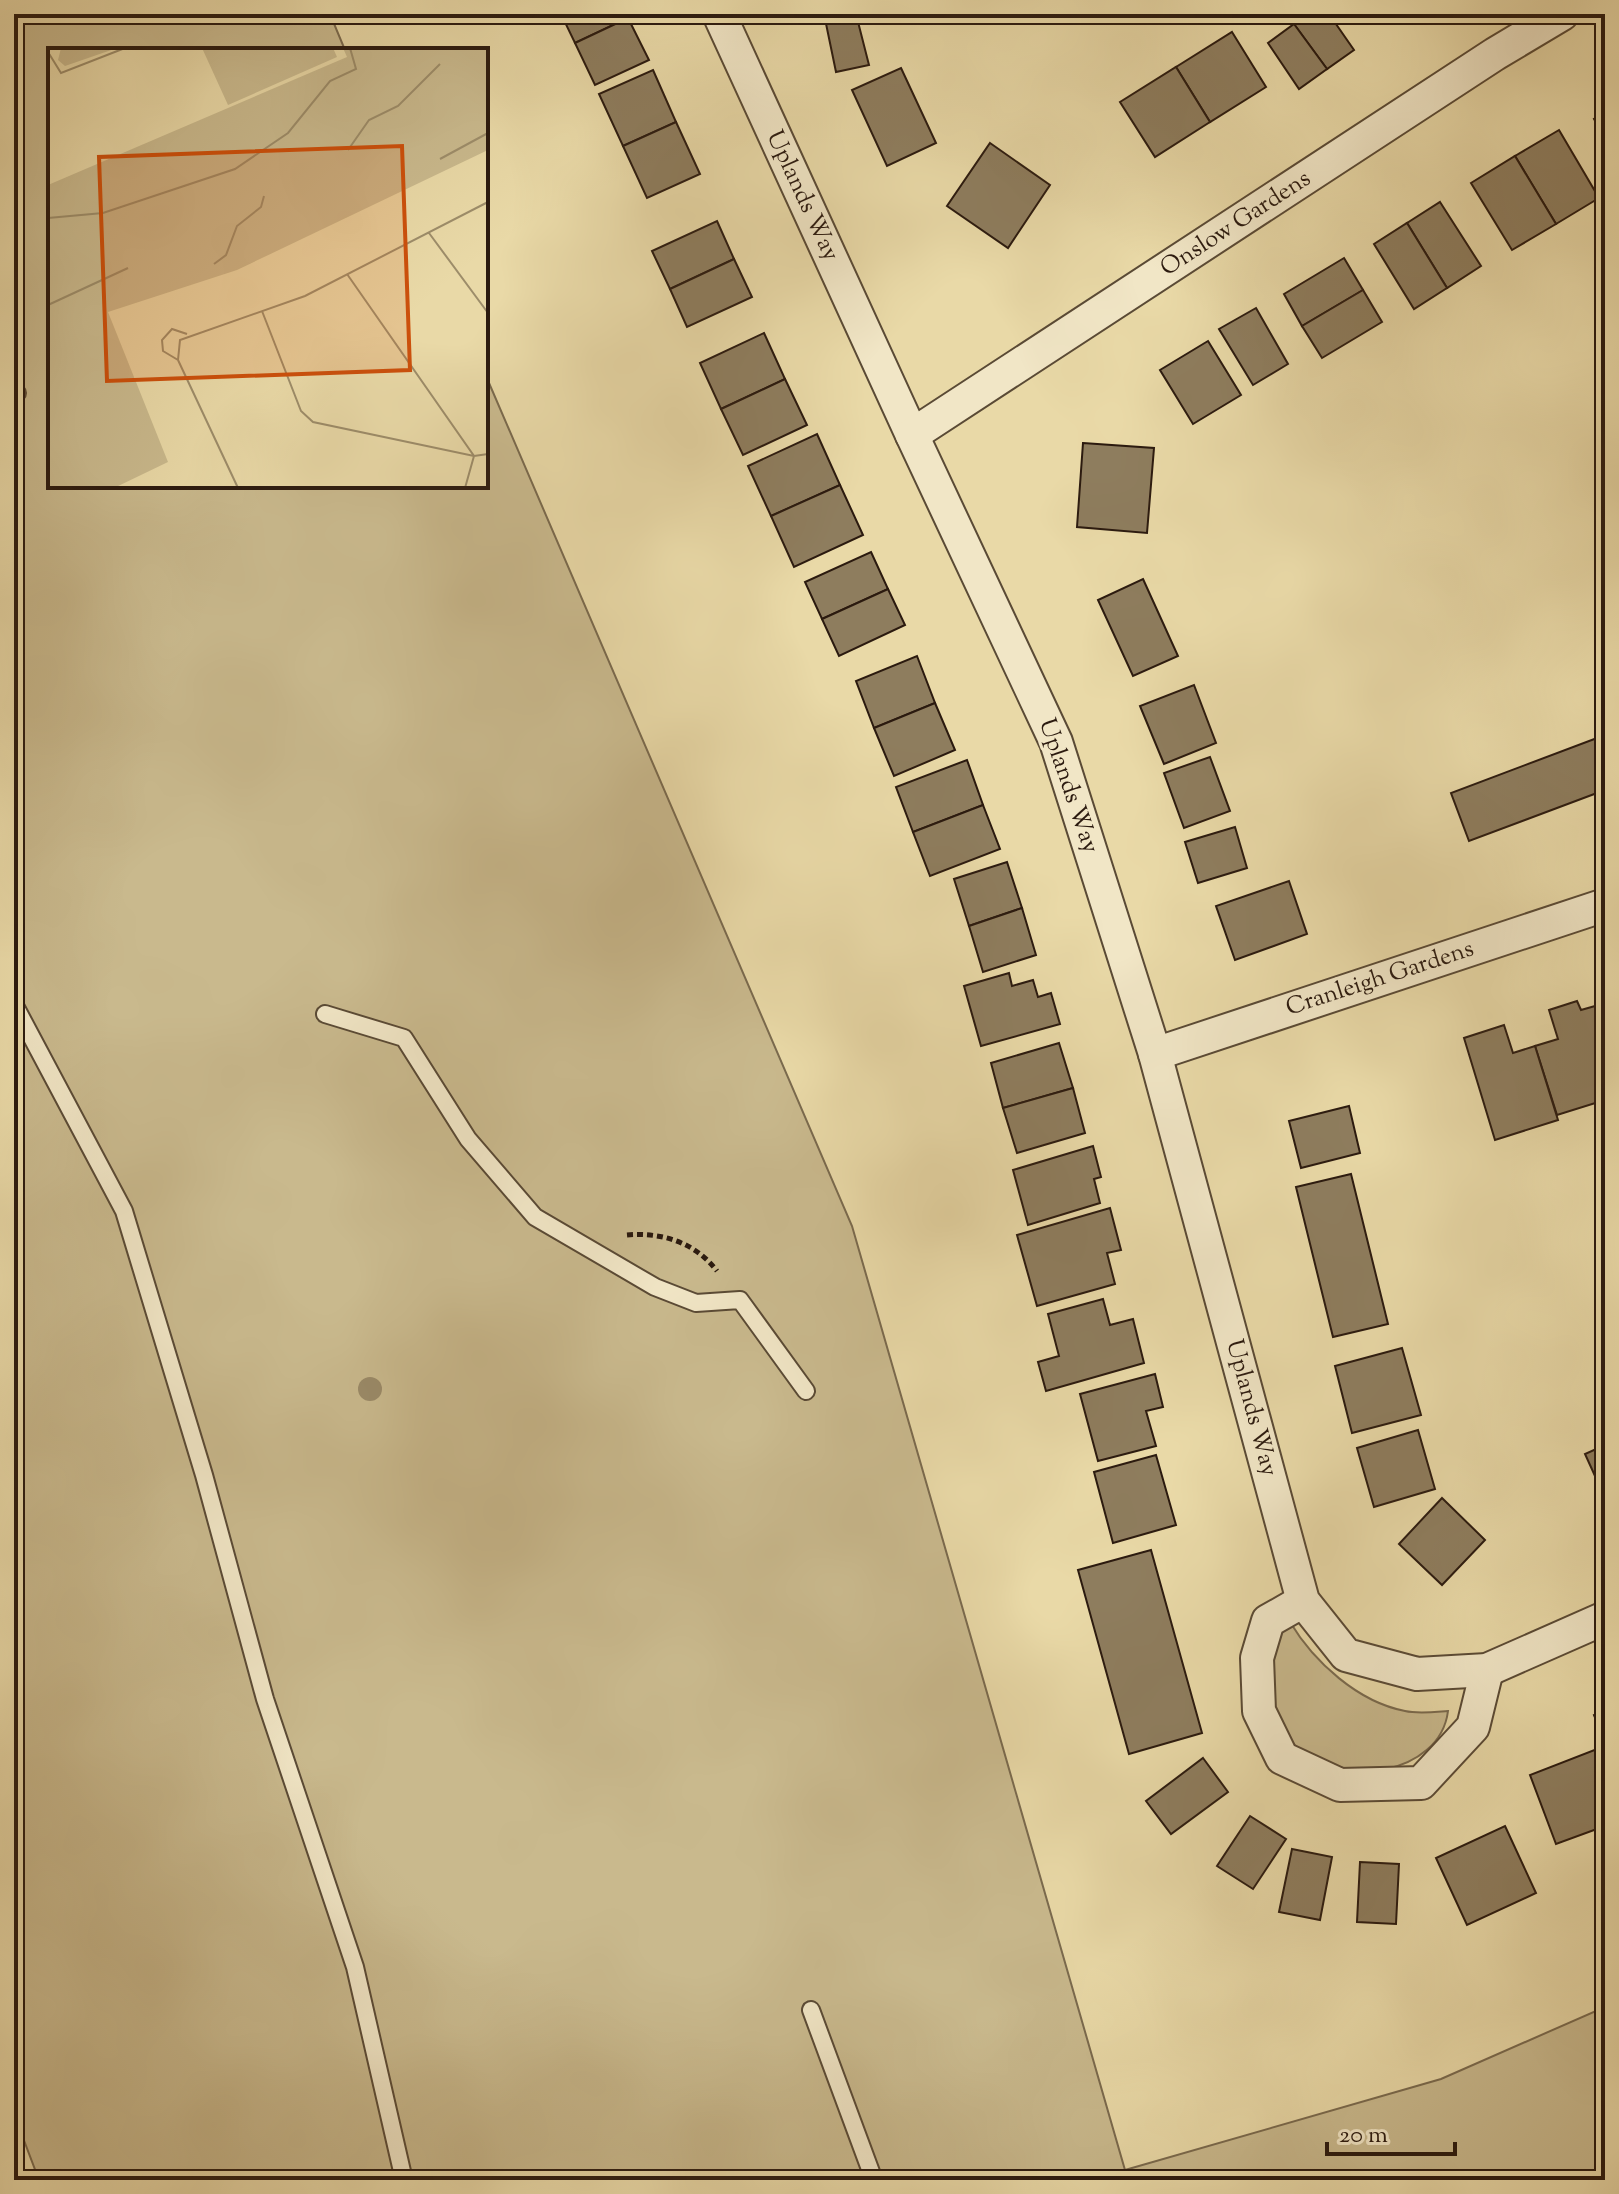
<svg xmlns="http://www.w3.org/2000/svg" width="1619" height="2194" font-family="'Sorts Mill Goudy',serif">
	<style>
		.green { fill: #c9b98d; stroke: #7a6a4e; stroke-width: 2 }
		.building { fill: #8e7d5e; stroke: #2b1a0f; stroke-width: 2 }
		.lines { fill: none; stroke-linecap: round; stroke-linejoin: round }
		.service-casing { stroke: #5a4a35; stroke-width: 20 }
		.minor-casing { stroke: #5a4a35; stroke-width: 36 }
		.path { stroke: #2b1a0f; stroke-width: 5; stroke-dasharray: 6 4; stroke-linecap: butt }
		.service { stroke: #f1e6c6; stroke-width: 16 }
		.minor { stroke: #f1e6c6; stroke-width: 32 }
		.tree { fill: #9a8a68 }
		.labels { text-anchor: middle; dominant-baseline: central; stroke-width: 6; stroke-linejoin: round; paint-order: stroke }
		.street-label { font-size: 24px; fill: #2b1a0f; stroke: #f1e6c6 }
		.inset-road { fill: none; stroke: #9d8d6a; stroke-width: 2 }
		.view { fill: #cc500c; fill-opacity: 0.15; stroke: #cc500c; stroke-width: 4 }
		.inset-edge { fill: none; stroke: #2b1a0f; stroke-width: 4 }
	</style>
	<rect width="100%" height="100%" fill="#e9d9a7"/>
	<filter id="stains"><feTurbulence type="fractalNoise" baseFrequency=".0025" numOctaves="4"/><feColorMatrix values="0 0 0 0 .2 0 0 0 0 .09 0 0 0 0 .02 0 0 0 .5 -.17"/></filter>
	<radialGradient id="worn" r=".72"><stop offset=".6" stop-color="#630" stop-opacity="0"/><stop offset="1" stop-color="#630" stop-opacity=".3"/></radialGradient>
	<g class="green">
		<path d="M14,14H330L345,50H50V486H486V376L852,1226L1125,2170L1441,2079L1605,2007V2180H39L14,2114Z"/>
		<path d="M1290,1622C1314,1662 1358,1702 1405,1711C1418,1714 1434,1712 1448,1711C1440,1776 1337,1790 1297,1748C1287,1738 1280,1724 1275,1711C1273,1704 1267,1695 1266,1687C1264,1671 1271,1649 1274,1632Z"/>
	</g>
	<g class="building">
		<path d="M561,14H627L628,18L575,43Z"/>
		<path d="M824,14H856L869,65L836,72Z"/>
		<path d="M1308,14H1329L1354,50L1327,69L1294,24Z"/>
		<path d="M628,18L649,60L595,85L575,43Z"/>
		<path d="M1294,24L1327,69L1299,89L1268,43Z"/>
		<path d="M1232,32L1266,87L1210,122L1176,67Z"/>
		<path d="M1176,67L1210,122L1155,157L1120,102Z"/>
		<path d="M901,68L936,143L887,166L852,90Z"/>
		<path d="M653,70L676,122L623,146L599,94Z"/>
		<path d="M1605,113V139L1594,119Z"/>
		<path d="M676,122L700,174L647,198L623,146Z"/>
		<path d="M1559,130L1599,198L1556,224L1515,156Z"/>
		<path d="M990,143L1050,185L1008,248L947,206Z"/>
		<path d="M1515,156L1556,224L1512,250L1471,183Z"/>
		<path d="M1440,202L1481,266L1447,288L1407,223Z"/>
		<path d="M717,221L734,259L670,289L652,251Z"/>
		<path d="M1407,223L1447,288L1414,309L1374,244Z"/>
		<path d="M1344,258L1363,290L1302,326L1284,294Z"/>
		<path d="M734,259L752,297L687,327L670,289Z"/>
		<path d="M1363,290L1382,322L1322,358L1302,326Z"/>
		<path d="M1256,308L1288,364L1253,385L1219,329Z"/>
		<path d="M764,333L785,379L721,409L700,363Z"/>
		<path d="M1208,341L1241,395L1193,424L1160,370Z"/>
		<path d="M785,379L807,425L743,455L721,409Z"/>
		<path d="M817,434L840,485L771,516L748,466Z"/>
		<path d="M1083,443L1154,448L1147,533L1077,527Z"/>
		<path d="M840,485L863,535L794,567L771,516Z"/>
		<path d="M871,552L888,589L822,619L805,582Z"/>
		<path d="M1143,579L1178,656L1133,676L1098,600Z"/>
		<path d="M888,589L905,625L839,656L822,619Z"/>
		<path d="M917,656L935,703L874,728L856,681Z"/>
		<path d="M1194,685L1216,743L1164,764L1140,706Z"/>
		<path d="M935,703L955,750L894,776L874,728Z"/>
		<path d="M1605,735V790L1469,841L1451,793Z"/>
		<path d="M1210,757L1230,811L1184,828L1164,773Z"/>
		<path d="M967,760L983,805L913,832L896,787Z"/>
		<path d="M983,805L1000,849L930,876L913,832Z"/>
		<path d="M1235,827L1247,868L1198,883L1185,842Z"/>
		<path d="M1007,862L1022,908L969,926L954,879Z"/>
		<path d="M1289,881L1307,934L1235,960L1216,906Z"/>
		<path d="M1022,908L1036,955L983,972L969,926Z"/>
		<path d="M1009,973L1012,986L1033,980L1038,997L1051,993L1060,1024L981,1046L964,986Z"/>
		<path d="M1577,1001L1581,1010L1595,1006L1605,1038V1100L1557,1115L1535,1046L1558,1039L1549,1010Z"/>
		<path d="M1504,1025L1513,1053L1535,1046L1558,1120L1495,1140L1464,1038Z"/>
		<path d="M1059,1043L1073,1088L1003,1108L991,1063Z"/>
		<path d="M1073,1088L1085,1133L1017,1153L1003,1108Z"/>
		<path d="M1349,1106L1360,1153L1301,1168L1289,1121Z"/>
		<path d="M1093,1146L1101,1177L1094,1179L1100,1203L1028,1225L1013,1170Z"/>
		<path d="M1351,1174L1388,1324L1333,1337L1296,1187Z"/>
		<path d="M1110,1208L1121,1250L1107,1253L1115,1284L1037,1306L1017,1235Z"/>
		<path d="M1103,1299L1110,1325L1133,1319L1144,1363L1046,1391L1038,1362L1059,1356L1048,1314Z"/>
		<path d="M1402,1348L1421,1415L1352,1433L1335,1366Z"/>
		<path d="M1155,1374L1163,1407L1146,1411L1156,1446L1098,1461L1080,1394Z"/>
		<path d="M1418,1430L1435,1489L1374,1507L1357,1448Z"/>
		<path d="M1605,1445V1498L1585,1454Z"/>
		<path d="M1156,1455L1176,1525L1113,1543L1094,1472Z"/>
		<path d="M1442,1498L1485,1540L1442,1585L1399,1544Z"/>
		<path d="M1151,1550L1202,1733L1129,1754L1078,1570Z"/>
		<path d="M1605,1711V1742L1594,1715Z"/>
		<path d="M1597,1749L1605,1768V1826L1556,1844L1530,1775Z"/>
		<path d="M1203,1758L1228,1792L1171,1834L1146,1801Z"/>
		<path d="M1250,1816L1286,1839L1253,1889L1217,1866Z"/>
		<path d="M1505,1826L1536,1893L1467,1925L1436,1858Z"/>
		<path d="M1292,1849L1332,1857L1320,1920L1279,1912Z"/>
		<path d="M1360,1862L1399,1864L1396,1924L1357,1922Z"/>
	</g>
	<g class="lines">
		<g class="service-casing">
			<g id="service">
				<path d="M14,390L17,393"/>
				<path d="M14,1004L124,1211L204,1475L265,1699L355,1967L404,2180"/>
				<path d="M325,1014L404,1038L468,1139L535,1217L655,1287L696,1303L740,1300L806,1391"/>
				<path d="M811,2010L874,2180"/>
			</g>
		</g>
		<g class="minor-casing">
			<g id="minor">
				<path d="M719,14L912,435L1056,742L1155,1054L1303,1601L1346,1655L1417,1674L1487,1670L1605,1618"/>
				<path d="M912,435L1495,54L1562,14"/>
				<path d="M1155,1054L1605,905"/>
				<path d="M1303,1601L1268,1621L1257,1658L1259,1711L1282,1758L1340,1785L1421,1783L1473,1727L1487,1670"/>
			</g>
		</g>
		<path class="path" d="M627,1235C661,1232 695,1242 717,1271"/>
		<use href="#service" class="service"/>
		<use href="#minor" class="minor"/>
	</g>
	<circle class="tree" cx="370" cy="1389" r="12"/>
	<g class="labels">
		<g class="street-label">
			<text transform="translate(802 196) rotate(65)">Uplands Way</text>
			<text transform="translate(1236 224) rotate(-33)">Onslow Gardens</text>
			<text transform="translate(1068 786) rotate(71)">Uplands Way</text>
			<text transform="translate(1380 979) rotate(-18)">Cranleigh Gardens</text>
			<text transform="translate(1251 1408) rotate(75)">Uplands Way</text>
		</g>
	</g>
	<g transform="translate(48 48)">
		<rect width="440" height="440" fill="#e9d9a7"/>
		<path d="M13,0H69L17,18L10,12ZM154,0H285L289,9L180,57ZM295,0H440V102L189,222L60,264L120,414L66,440H0V137L299,9Z" fill="#c9b98d"/>
		<path class="inset-road" d="M0,4L13,25L77,0M300,102L321,72L350,58L392,16M392,111L440,85M0,170L55,165L187,121L240,85L282,33L308,21L302,0M381,185L440,265M166,216L178,207L189,178L213,159L216,148M0,220L1,256M299,226L426,408L417,440M0,257L80,220M214,263L253,363L265,374L426,408L440,406M130,312L115,303L114,292L124,281L139,286M190,440L130,312L132,292L257,248L440,154"/>
		<path class="view" d="M354,98L362,322L59,333L51,109Z"/>
		<rect width="440" height="440" class="inset-edge"/>
	</g>
	<rect width="1619" height="2194" fill="none" stroke="#e9d9a7" stroke-width="48"/>
	<rect x="16" y="16" width="1587" height="2162" fill="none" stroke="#2b1a0f" stroke-width="4"/>
	<rect x="24" y="24" width="1571" height="2146" fill="none" stroke="#2b1a0f" stroke-width="2"/>
	<path d="M1327 2142v12h128v-12" fill="none" stroke="#2b1a0f" stroke-width="4"/>
	<text x="1339" y="2142" font-size="24" fill="#2b1a0f" stroke="#f1e6c6" stroke-width="6" paint-order="stroke">20 m</text>
	<rect width="100%" height="100%" filter="url(#stains)"/>
	<rect width="100%" height="100%" fill="url(#worn)"/>
</svg>
